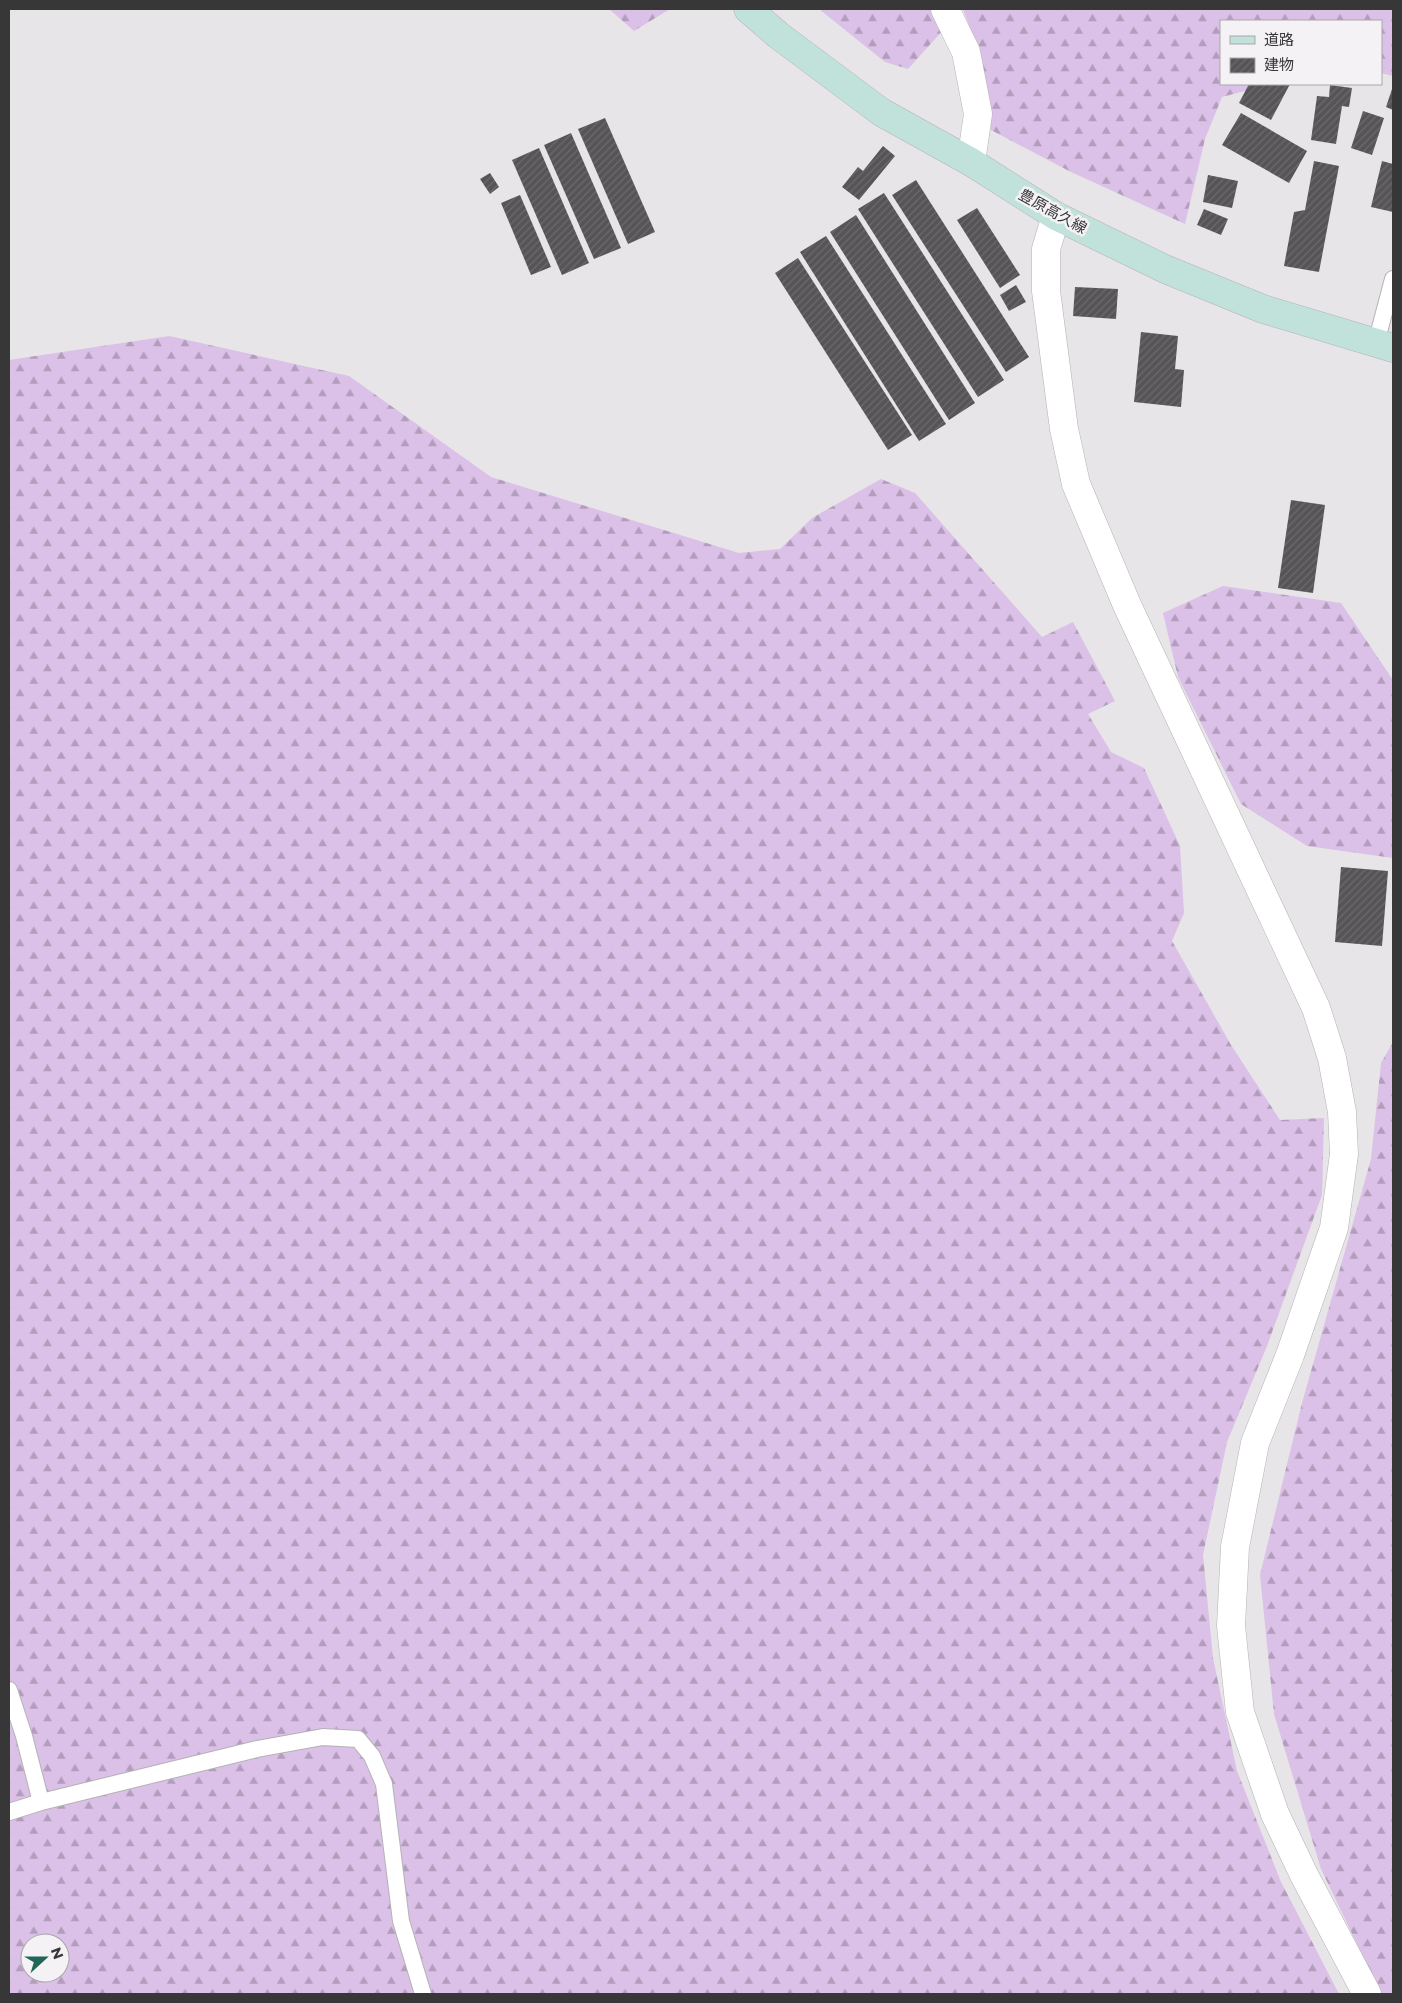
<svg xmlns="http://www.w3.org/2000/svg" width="1402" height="2003" font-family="Montserrat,'Noto Sans JP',sans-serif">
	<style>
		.forest { fill: url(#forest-firs); fill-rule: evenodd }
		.building { fill: url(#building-hatch) }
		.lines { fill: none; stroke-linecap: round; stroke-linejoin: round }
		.service-casing { stroke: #b4b2b5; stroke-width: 18 }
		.minor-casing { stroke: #b4b2b5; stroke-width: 29 }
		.secondary-casing { stroke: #b4b2b5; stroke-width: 29 }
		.service { stroke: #fff; stroke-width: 16 }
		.minor { stroke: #fff; stroke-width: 28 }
		.secondary { stroke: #c1e1db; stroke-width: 28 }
		.labels { text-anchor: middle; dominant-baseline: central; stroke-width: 5; stroke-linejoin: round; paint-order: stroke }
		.street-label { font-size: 15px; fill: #383738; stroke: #f4f2f5 }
	</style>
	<defs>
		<pattern id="forest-firs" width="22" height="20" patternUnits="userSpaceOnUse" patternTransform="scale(1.25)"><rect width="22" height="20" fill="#dbc0e7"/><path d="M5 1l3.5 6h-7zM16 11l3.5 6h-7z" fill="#b39dbc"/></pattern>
		<pattern id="building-hatch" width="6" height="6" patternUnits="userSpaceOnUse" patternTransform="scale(1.25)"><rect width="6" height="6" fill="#565457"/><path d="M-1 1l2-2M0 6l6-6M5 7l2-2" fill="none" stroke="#6c6a6d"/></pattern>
	</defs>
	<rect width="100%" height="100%" fill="#e7e5e8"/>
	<g class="forest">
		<path d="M609,9H670L634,31Z"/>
		<path d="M819,9H935L945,28L908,69L885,62Z"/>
		<path d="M963,9H1393V76L1381,73V21H1221V84H1271L1222,97L1205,139L1185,224L1071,172L991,130L982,61Z"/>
		<path d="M169,336L349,376L491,477L739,553L780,549L812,518L881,479L915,493L1042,637L1073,622L1115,701L1088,714L1111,752L1144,768L1180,846L1184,913L1172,941L1231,1045L1280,1120L1324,1118L1322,1195L1267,1346L1227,1442L1203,1555L1213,1658L1237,1771L1281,1882L1339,1994H9V360ZM30,1943H60V1973H30Z"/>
		<path d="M1223,586L1341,603L1393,680V858L1307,846L1241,804L1178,677L1163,613Z"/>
		<path d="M1393,1042V1994H1381L1321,1869L1274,1714L1260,1575L1302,1403L1371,1159L1381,1063Z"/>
	</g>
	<g class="building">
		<path d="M1249,84H1290L1271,120L1239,103Z"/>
		<path d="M1330,85L1352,88L1349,107L1342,106L1336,144L1311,140L1317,96L1329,97Z"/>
		<path d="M1393,86V110L1386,107Z"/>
		<path d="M1363,111L1384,118L1372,155L1351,148Z"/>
		<path d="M1241,113L1307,151L1289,183L1222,145Z"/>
		<path d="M605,118L655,232L628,244L578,129Z"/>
		<path d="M571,133L621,248L594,259L544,145Z"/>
		<path d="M883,146L895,156L859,200L842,187L858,167L863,171Z"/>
		<path d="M539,148L589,263L562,275L512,160Z"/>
		<path d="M1314,161L1339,166L1319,272L1284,266L1294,212L1305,210Z"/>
		<path d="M1382,161L1393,164V212L1371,207Z"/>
		<path d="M490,173L499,187L490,194L480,179Z"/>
		<path d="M1208,175L1238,181L1232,208L1203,202Z"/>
		<path d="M916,180L1029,357L1006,372L892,195Z"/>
		<path d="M884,193L1004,380L978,397L858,209Z"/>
		<path d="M520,195L551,267L531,275L501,203Z"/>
		<path d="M977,208L1020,275L1000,288L957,220Z"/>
		<path d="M1204,209L1228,219L1221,235L1197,225Z"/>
		<path d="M856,215L975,403L949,420L830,232Z"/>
		<path d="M826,236L946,424L919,441L800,252Z"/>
		<path d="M798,258L912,435L888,450L775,273Z"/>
		<path d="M1016,285L1026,302L1009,311L1000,295Z"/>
		<path d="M1075,287L1118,289L1116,319L1073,316Z"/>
		<path d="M1141,332L1178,336L1175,369L1184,370L1181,407L1134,402Z"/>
		<path d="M1291,500L1325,505L1313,593L1278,588Z"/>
		<path d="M1341,867L1388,871L1382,946L1335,942Z"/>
	</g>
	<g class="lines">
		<g class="service-casing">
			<g id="service">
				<path d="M1376,343L1393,279"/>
				<path d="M9,1690L24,1736L41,1802"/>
				<path d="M9,1812L41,1802L257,1749L323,1737L358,1739L372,1756L384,1784L401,1921L423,1994"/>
			</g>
		</g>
		<g class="minor-casing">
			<g id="minor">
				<path d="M945,9L966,52L978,114L971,162"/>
				<path d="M1056,216L1046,249V291L1064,429L1076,484L1127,605L1316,1008L1332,1058L1342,1112L1344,1154L1334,1228L1290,1355L1255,1443L1235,1547L1231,1626L1240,1712L1275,1814L1304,1875L1367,1994"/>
			</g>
		</g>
		<g class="secondary-casing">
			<path id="secondary" d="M748,9L778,35L881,112L971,162L1056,216L1165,269L1263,309L1393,348"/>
		</g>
		<use href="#service" class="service"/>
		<use href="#minor" class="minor"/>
		<use href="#secondary" class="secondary"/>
	</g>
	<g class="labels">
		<g class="street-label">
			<text transform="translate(1053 211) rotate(29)">豊原高久線</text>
		</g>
	</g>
	<rect width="1402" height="2003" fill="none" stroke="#383738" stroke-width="20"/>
	<rect x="1220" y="20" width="162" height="65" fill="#f4f2f5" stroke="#a9a7a9"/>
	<rect x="1230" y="36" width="25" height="8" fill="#c1e1db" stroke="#a9a7a9"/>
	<text x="1264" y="45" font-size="15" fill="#383738">道路</text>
	<rect x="1230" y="58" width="25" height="15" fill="url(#building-hatch)" stroke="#a9a7a9"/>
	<text x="1264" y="70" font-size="15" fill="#383738">建物</text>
	<g transform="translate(45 1958) rotate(69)"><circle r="24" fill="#f4f2f5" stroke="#a9a7a9"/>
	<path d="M0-4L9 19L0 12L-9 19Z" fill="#216659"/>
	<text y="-8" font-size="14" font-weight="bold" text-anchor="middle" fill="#383738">N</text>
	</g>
</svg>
